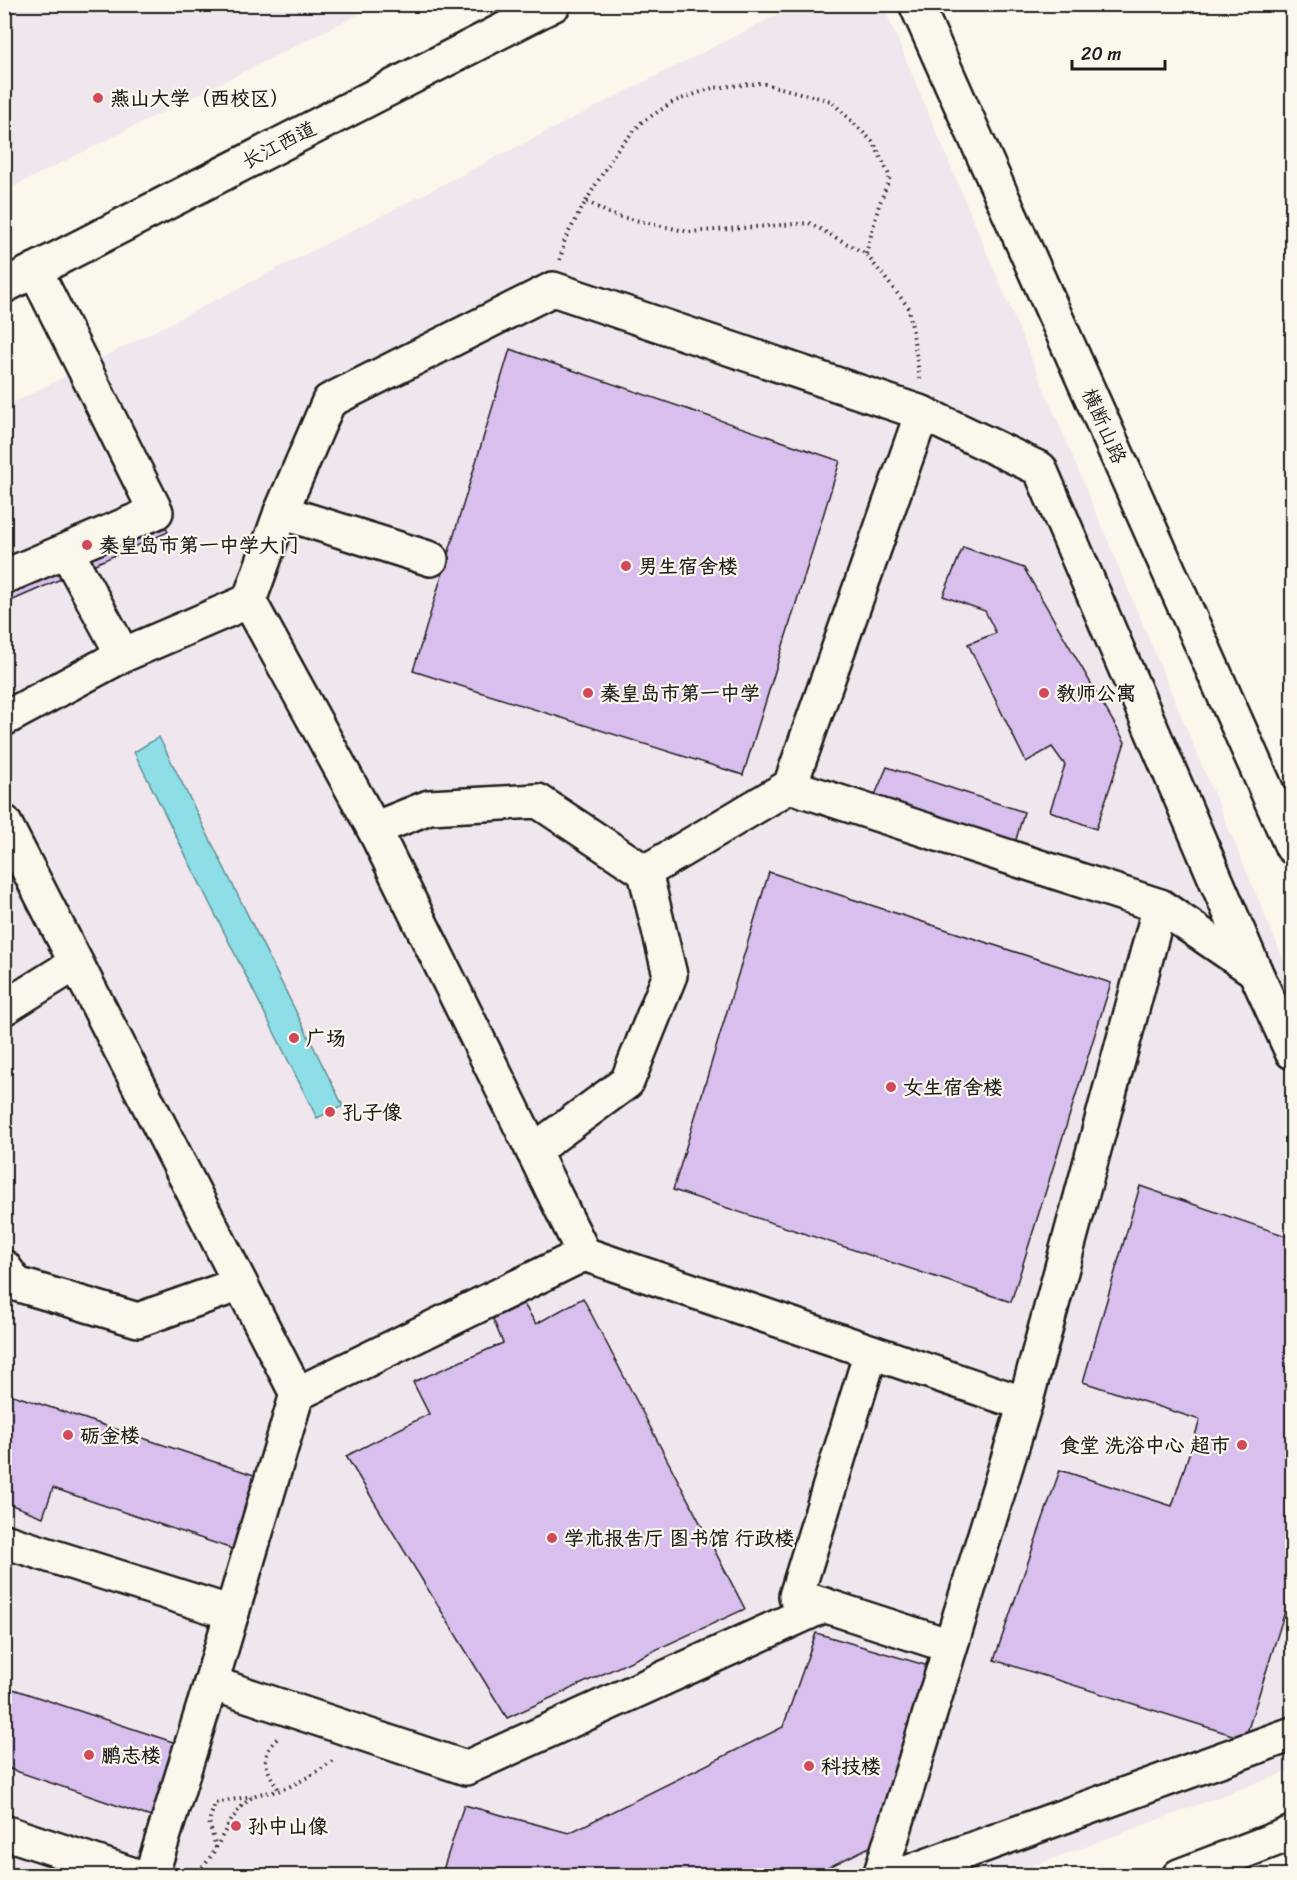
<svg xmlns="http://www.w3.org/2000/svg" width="1297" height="1880" font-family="Sriracha,'LXGW WenKai TC',sans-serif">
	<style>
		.built { fill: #f0e6ed }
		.water { fill: #8ddee6; stroke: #609095; stroke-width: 1.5 }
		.building { fill: #d8bfee; stroke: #1c1c1c; stroke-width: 1.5 }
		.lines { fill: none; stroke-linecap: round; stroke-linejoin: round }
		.minor-casing { stroke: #1c1c1c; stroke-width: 38 }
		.tertiary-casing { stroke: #1c1c1c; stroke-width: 38 }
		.secondary-casing { stroke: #1c1c1c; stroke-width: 38 }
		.path { stroke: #1c1c1c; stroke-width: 4; stroke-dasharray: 1.5 4.5; stroke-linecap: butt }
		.minor { stroke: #fbf7ec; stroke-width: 33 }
		.tertiary { stroke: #fbf7ec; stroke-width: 33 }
		.secondary { stroke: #fbf7ec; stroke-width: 33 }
		.poi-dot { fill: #d1495b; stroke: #fbf7ec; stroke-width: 2 }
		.labels { text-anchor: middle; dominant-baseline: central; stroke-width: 4.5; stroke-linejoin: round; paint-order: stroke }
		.poi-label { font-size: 20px; font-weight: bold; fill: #1c1c1c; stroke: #fbf7ec; text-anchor: start }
		.street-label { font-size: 20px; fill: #1c1c1c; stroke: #fbf7ec }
	</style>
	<rect width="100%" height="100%" fill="#fbf7ec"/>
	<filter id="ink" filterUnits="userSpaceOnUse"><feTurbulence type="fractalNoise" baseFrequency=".0167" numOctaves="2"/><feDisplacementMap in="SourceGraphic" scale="12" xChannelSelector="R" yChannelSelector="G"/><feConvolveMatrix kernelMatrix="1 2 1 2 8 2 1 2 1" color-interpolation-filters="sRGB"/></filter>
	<g filter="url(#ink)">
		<g class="built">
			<path d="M5,4H377V5L5,191Z"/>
			<path d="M796,5H883L1292,980V1770L1009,1875L5,1876V407Z"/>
		</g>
		<path class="water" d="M159,737L343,1106L317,1118L134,752Z"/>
		<g class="building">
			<path d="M510,349L840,461L743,775L413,671Z"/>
			<path d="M149,498L168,532L4,604V558Z"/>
			<path d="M963,547L1024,568L1125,742L1096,829L1050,811L1065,765L1052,747L1026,762L968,644L996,633L985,611L943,596Z"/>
			<path d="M887,767L1024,812L1015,843L872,802Z"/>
			<path d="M769,872L1111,983L1011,1302L673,1190Z"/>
			<path d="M1140,1186L1292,1238V1589L1245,1739L994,1660L1060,1470L1172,1506L1200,1420L1083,1382Z"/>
			<path d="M583,1298L745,1609L507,1718L346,1456L429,1414L413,1382L503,1343L493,1319L522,1301L536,1324Z"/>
			<path d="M4,1392L260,1477L238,1551L53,1488L43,1517L4,1502Z"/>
			<path d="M816,1633L942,1670L892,1836L811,1876H441L464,1805L569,1833L783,1727Z"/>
			<path d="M4,1686L176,1743L154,1818L4,1767Z"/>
		</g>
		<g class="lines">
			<g class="minor-casing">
				<g id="minor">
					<path d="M281,512L431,559"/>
					<path d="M67,552L123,655"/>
					<path d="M4,577L156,512L35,270"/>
					<path d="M249,601L281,512L329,401L553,289L922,413L1040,469L1255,971L1292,1052"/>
					<path d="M4,719L123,655L249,601L374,829L584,1254L297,1394L4,822"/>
					<path d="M790,786L1160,906L1255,971"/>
					<path d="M374,829L429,807L538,801L645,872L670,975L627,1082L533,1151"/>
					<path d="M645,872L790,786L922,413"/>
					<path d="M4,1008L76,963"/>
					<path d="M584,1254L1025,1404"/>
					<path d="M4,1267L16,1284L138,1320L240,1284"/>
					<path d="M871,1352L796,1596L950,1646"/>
					<path d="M297,1394L211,1683L466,1768L825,1605"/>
					<path d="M4,1541L232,1613"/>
					<path d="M4,1832L137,1876"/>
					<path d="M151,1876L211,1683"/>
					<path d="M880,1876L1025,1404L1160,906"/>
					<path d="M898,1876L1292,1734"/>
				</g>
			</g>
			<g class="tertiary-casing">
				<path id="tertiary" d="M1179,1876L1292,1833"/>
			</g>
			<g class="secondary-casing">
				<g id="secondary">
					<path d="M916,4L1292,847"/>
					<path d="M4,286L554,4"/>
				</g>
			</g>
			<g class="path">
				<path d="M586,201L616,151L642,122L673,102L712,88L761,83L831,101L874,143L890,177L879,205L866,254"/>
				<path d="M560,260L565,239L586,201L612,215L689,232L809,223L866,254L909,308L920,380"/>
				<path d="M277,1739C258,1758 267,1770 279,1790"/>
				<path d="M216,1848L209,1822L215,1803L252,1796"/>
				<path d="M194,1876C219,1855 224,1819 251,1798C258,1792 270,1793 278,1791C295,1785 321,1771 334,1759"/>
			</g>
			<use href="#minor" class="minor"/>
			<use href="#tertiary" class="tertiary"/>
			<use href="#secondary" class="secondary"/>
		</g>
	</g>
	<g class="poi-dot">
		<circle cx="98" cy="98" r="6"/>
		<circle cx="87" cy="545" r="6"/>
		<circle cx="626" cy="566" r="6"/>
		<circle cx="588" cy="693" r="6"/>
		<circle cx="1044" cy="693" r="6"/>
		<circle cx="294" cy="1038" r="6"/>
		<circle cx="891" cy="1087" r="6"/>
		<circle cx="330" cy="1112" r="6"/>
		<circle cx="68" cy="1435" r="6"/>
		<circle cx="1242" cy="1445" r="6"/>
		<circle cx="552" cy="1538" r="6"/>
		<circle cx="89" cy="1755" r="6"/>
		<circle cx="809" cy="1766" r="6"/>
		<circle cx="236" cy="1826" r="6"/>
	</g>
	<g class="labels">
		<g class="poi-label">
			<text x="110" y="98">燕山大学（西校区）</text>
			<text x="99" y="545">秦皇岛市第一中学大门</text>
			<text x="638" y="566">男生宿舍楼</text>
			<text x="600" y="693">秦皇岛市第一中学</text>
			<text x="1056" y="693">教师公寓</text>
			<text x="306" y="1038">广场</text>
			<text x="903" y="1087">女生宿舍楼</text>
			<text x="342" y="1112">孔子像</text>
			<text x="80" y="1435">砺金楼</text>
			<text x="1230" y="1445" text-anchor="end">食堂 洗浴中心 超市</text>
			<text x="564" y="1538">学术报告厅 图书馆 行政楼</text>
			<text x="101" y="1755">鹏志楼</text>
			<text x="821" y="1766">科技楼</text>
			<text x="248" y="1826">孙中山像</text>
		</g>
		<g class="street-label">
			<text transform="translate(279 145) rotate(-27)">长江西道</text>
			<text transform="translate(1104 426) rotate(66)">横断山路</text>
		</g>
	</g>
	<rect width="1297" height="1880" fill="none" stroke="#fbf7ec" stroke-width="24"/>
	<rect x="12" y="12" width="1273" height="1856" fill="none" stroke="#1c1c1c" stroke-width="2" filter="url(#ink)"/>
	<path d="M1072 60v9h93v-9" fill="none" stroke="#1c1c1c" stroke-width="3"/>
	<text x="1081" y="60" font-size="18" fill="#1c1c1c" stroke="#fbf7ec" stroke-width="4.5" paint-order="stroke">20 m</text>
</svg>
